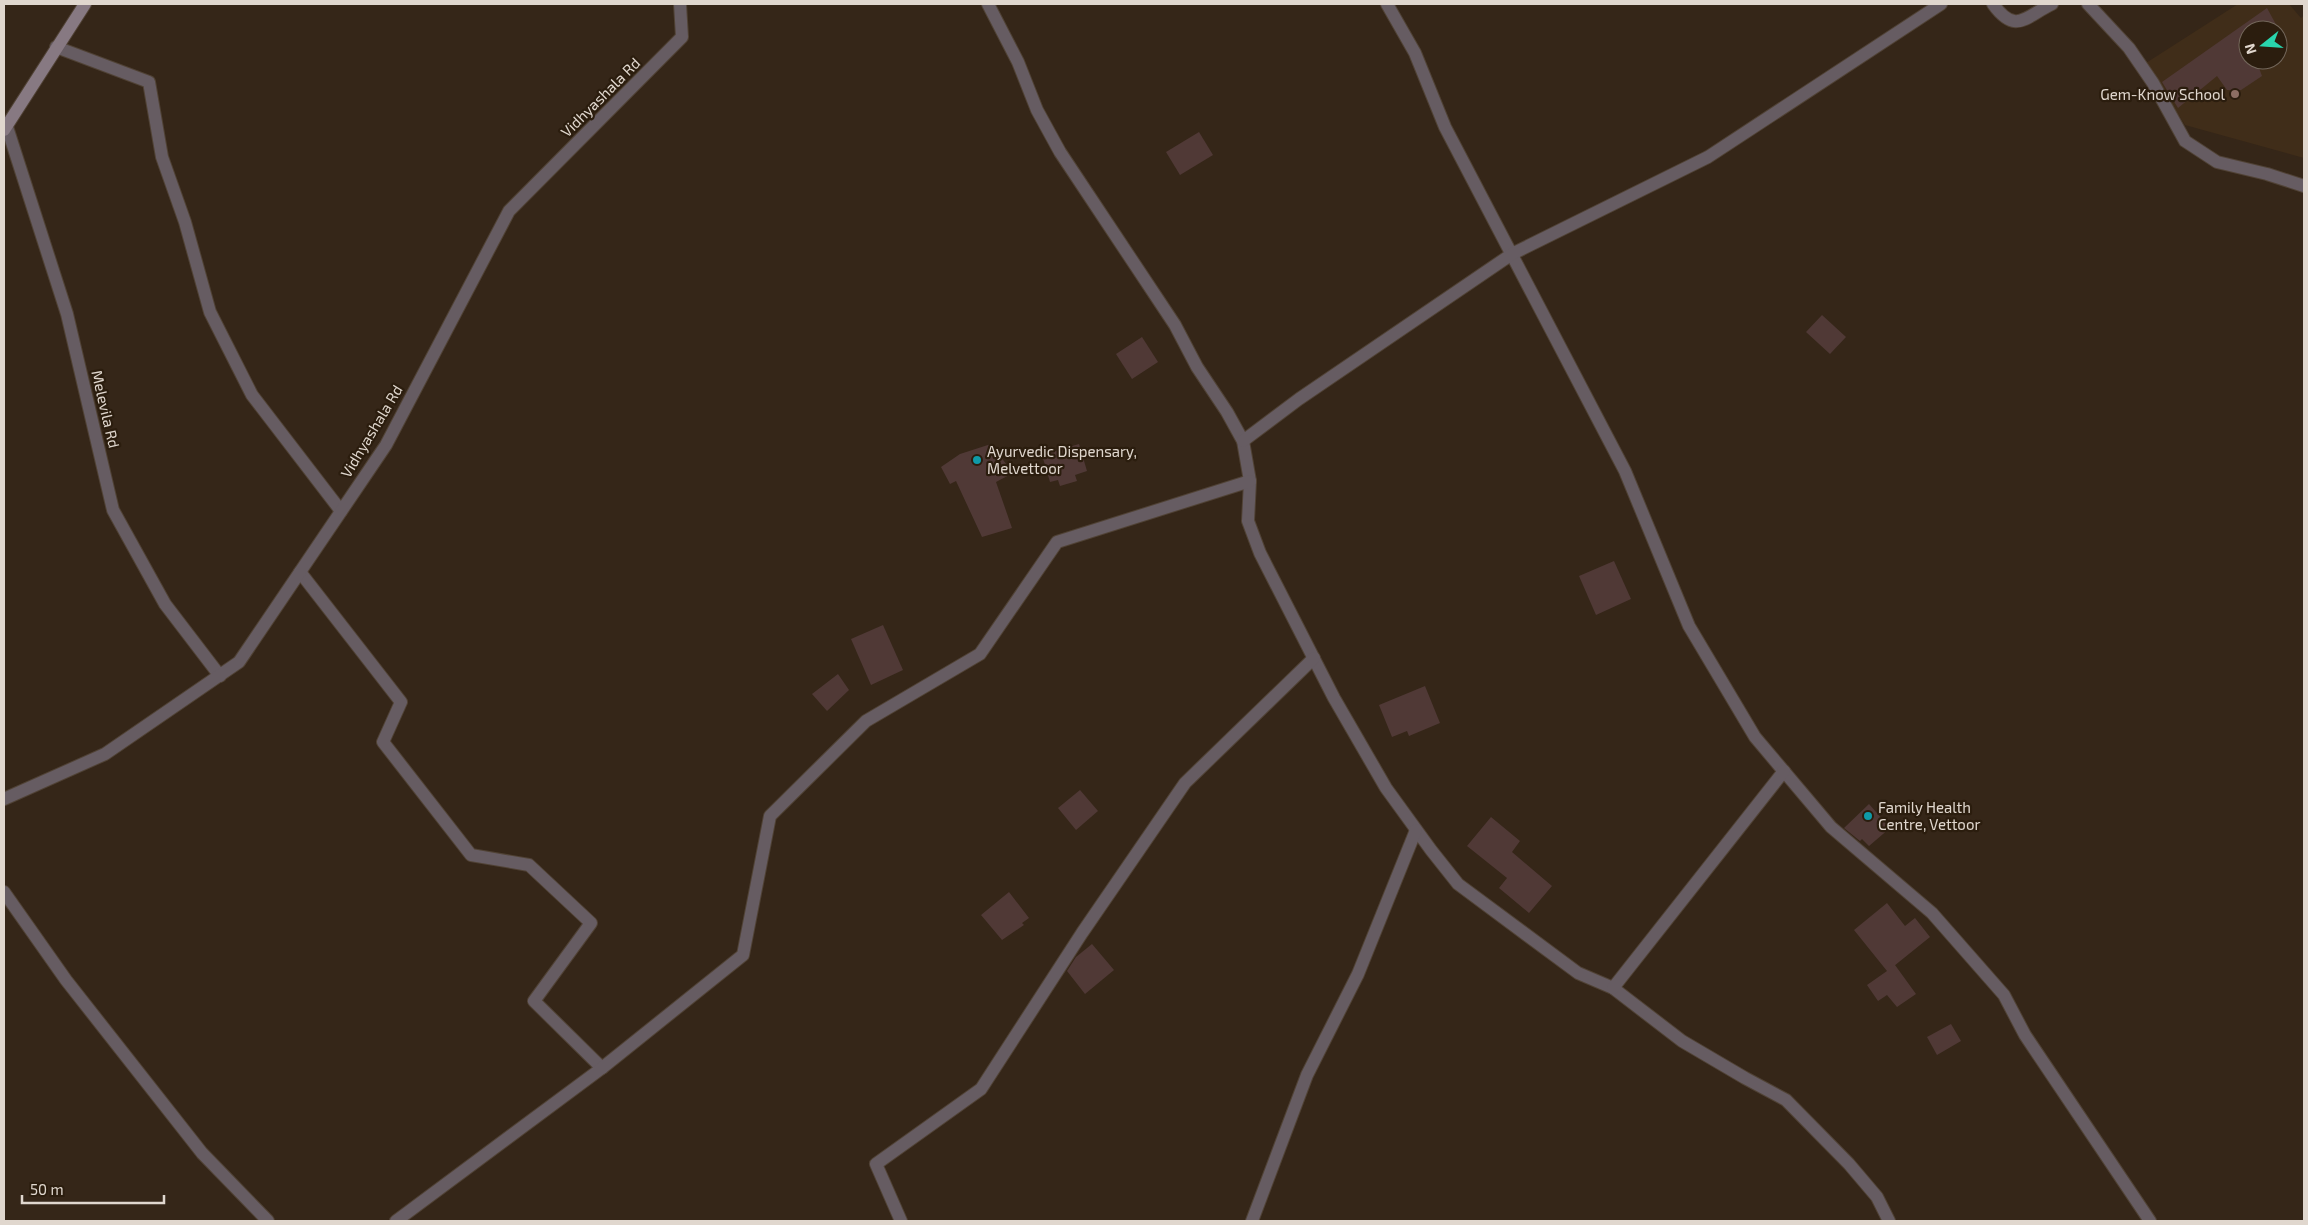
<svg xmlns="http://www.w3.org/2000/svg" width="2308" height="1225" font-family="'Exo 2',sans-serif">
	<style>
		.built { fill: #402d19; fill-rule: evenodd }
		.building { fill: #503936 }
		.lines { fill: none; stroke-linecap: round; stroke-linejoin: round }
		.minor-casing { stroke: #504235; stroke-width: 14 }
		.secondary-casing { stroke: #504235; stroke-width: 14 }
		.minor { stroke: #665c62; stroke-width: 12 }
		.secondary { stroke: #877982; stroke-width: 12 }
		.education-dot { fill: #8d6e63; stroke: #2b1d0e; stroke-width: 2 }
		.culture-dot { fill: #0f9aa8; stroke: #2b1d0e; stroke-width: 2 }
		.labels { text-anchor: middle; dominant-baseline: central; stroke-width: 4.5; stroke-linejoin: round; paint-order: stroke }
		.poi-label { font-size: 15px; fill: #e0d7ce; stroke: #2b1d0e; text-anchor: start }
		.street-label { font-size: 15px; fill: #e0d7ce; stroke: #2b1d0e }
	</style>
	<rect width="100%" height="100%" fill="#352618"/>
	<path class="built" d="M2238,4H2289L2301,18L2304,15V158L2185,125L2146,63ZM2248,30H2278V60H2248Z"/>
	<g class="building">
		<path d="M2267,8L2279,30H2248V60H2256L2262,76L2241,90H2227L2217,76L2178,108L2162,82Z"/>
		<path d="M1199,132L1213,155L1180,175L1166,152Z"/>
		<path d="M1822,315L1846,337L1830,354L1806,332Z"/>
		<path d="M1142,337L1158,362L1132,379L1116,354Z"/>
		<path d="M991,444L1013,473L996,482L1012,528L982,537L956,481L950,484L941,467L960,454Z"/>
		<path d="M1079,444L1087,471L1075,475L1077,481L1060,486L1058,480L1050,482L1042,455Z"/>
		<path d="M1614,561L1631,599L1596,615L1579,576Z"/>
		<path d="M883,625L903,670L871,685L851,639Z"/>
		<path d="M838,674L849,690L827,711L812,694Z"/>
		<path d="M1425,686L1440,723L1409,736L1407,731L1392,737L1379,705Z"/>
		<path d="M1080,790L1098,811L1076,830L1058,808Z"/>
		<path d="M1869,804L1890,828L1869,846L1862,839L1860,841L1844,828Z"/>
		<path d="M1491,817L1520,841L1512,852L1552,886L1529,913L1499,888L1507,878L1467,846Z"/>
		<path d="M1009,892L1029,918L1022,923L1024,925L1002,940L981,915Z"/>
		<path d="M1887,903L1905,926L1915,918L1930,937L1894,966L1895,965L1916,994L1897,1007L1887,995L1878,1001L1867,985L1887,971L1854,930Z"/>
		<path d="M1092,944L1114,970L1085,994L1067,971L1076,957Z"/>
		<path d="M1951,1024L1961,1041L1937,1055L1927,1037Z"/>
	</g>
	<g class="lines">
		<g class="minor-casing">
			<g id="minor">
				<path d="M988,4L1018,62L1037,110L1060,152L1175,325L1197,367L1227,412L1243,441L1250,481L1248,521L1260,553L1334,698L1386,788L1431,850L1458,884L1578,973L1613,988L1682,1041L1745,1078L1786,1100L1849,1164L1877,1197L1889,1221"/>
				<path d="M1387,4L1415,53L1445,127L1625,471L1689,626L1755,737L1831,827L1932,913L2004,995L2025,1035L2150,1221"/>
				<path d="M1993,4C2016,36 2026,16 2052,4"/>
				<path d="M2088,4L2129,48L2153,83L2185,141L2217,162L2267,174L2304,186"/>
				<path d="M56,47L149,82L162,157L185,222L210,312L252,395L341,511"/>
				<path d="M7,127L67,314L113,510L165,604L220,676"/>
				<path d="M1243,441L1299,399L1512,254L1708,157L1941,4"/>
				<path d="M300,572L401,702L383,742L471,855L529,865L591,923L534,1001L602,1068"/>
				<path d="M4,799L105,754L239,662L386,445L509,211L682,37L680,4"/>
				<path d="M4,892L66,980L202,1153L268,1221"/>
				<path d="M1613,988L1784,771"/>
				<path d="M396,1221L602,1068L743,955L770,816L866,721L980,654L1057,542L1250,481"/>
				<path d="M901,1221L876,1164L981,1089L1082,933L1185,783L1314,658"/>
				<path d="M1252,1221L1307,1075L1358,974L1416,830"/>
			</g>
		</g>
		<g class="secondary-casing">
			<path id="secondary" d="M4,130L85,4"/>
		</g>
		<use href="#minor" class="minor"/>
		<use href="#secondary" class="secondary"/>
	</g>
	<circle class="education-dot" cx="2235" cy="94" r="5"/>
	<g class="culture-dot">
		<circle cx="977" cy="460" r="5"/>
		<circle cx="1868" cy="816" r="5"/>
	</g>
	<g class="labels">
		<g class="poi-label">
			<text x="2225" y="94" text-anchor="end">Gem-Know School</text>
			<text x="987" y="451">Ayurvedic Dispensary,<tspan x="987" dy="17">Melvettoor</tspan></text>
			<text x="1878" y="807">Family Health<tspan x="1878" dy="17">Centre, Vettoor</tspan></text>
		</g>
		<g class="street-label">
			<text transform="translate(600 97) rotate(-45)">Vidhyashala Rd</text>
			<text transform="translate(106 409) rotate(77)">Melevila Rd</text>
			<text transform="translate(371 431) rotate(-59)">Vidhyashala Rd</text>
		</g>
	</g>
	<rect width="2308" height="1225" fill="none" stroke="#e0d7ce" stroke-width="10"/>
	<g transform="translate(2263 45) rotate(253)"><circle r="24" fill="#2b1d0e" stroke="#73675b"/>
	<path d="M0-4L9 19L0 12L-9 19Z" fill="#29d5ad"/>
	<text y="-8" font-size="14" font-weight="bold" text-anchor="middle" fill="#e0d7ce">N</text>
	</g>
	<path d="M22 1195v8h142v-8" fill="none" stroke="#e0d7ce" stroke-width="2.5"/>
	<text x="30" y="1195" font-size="15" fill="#e0d7ce" stroke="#2b1d0e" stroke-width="4" paint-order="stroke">50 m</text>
</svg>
